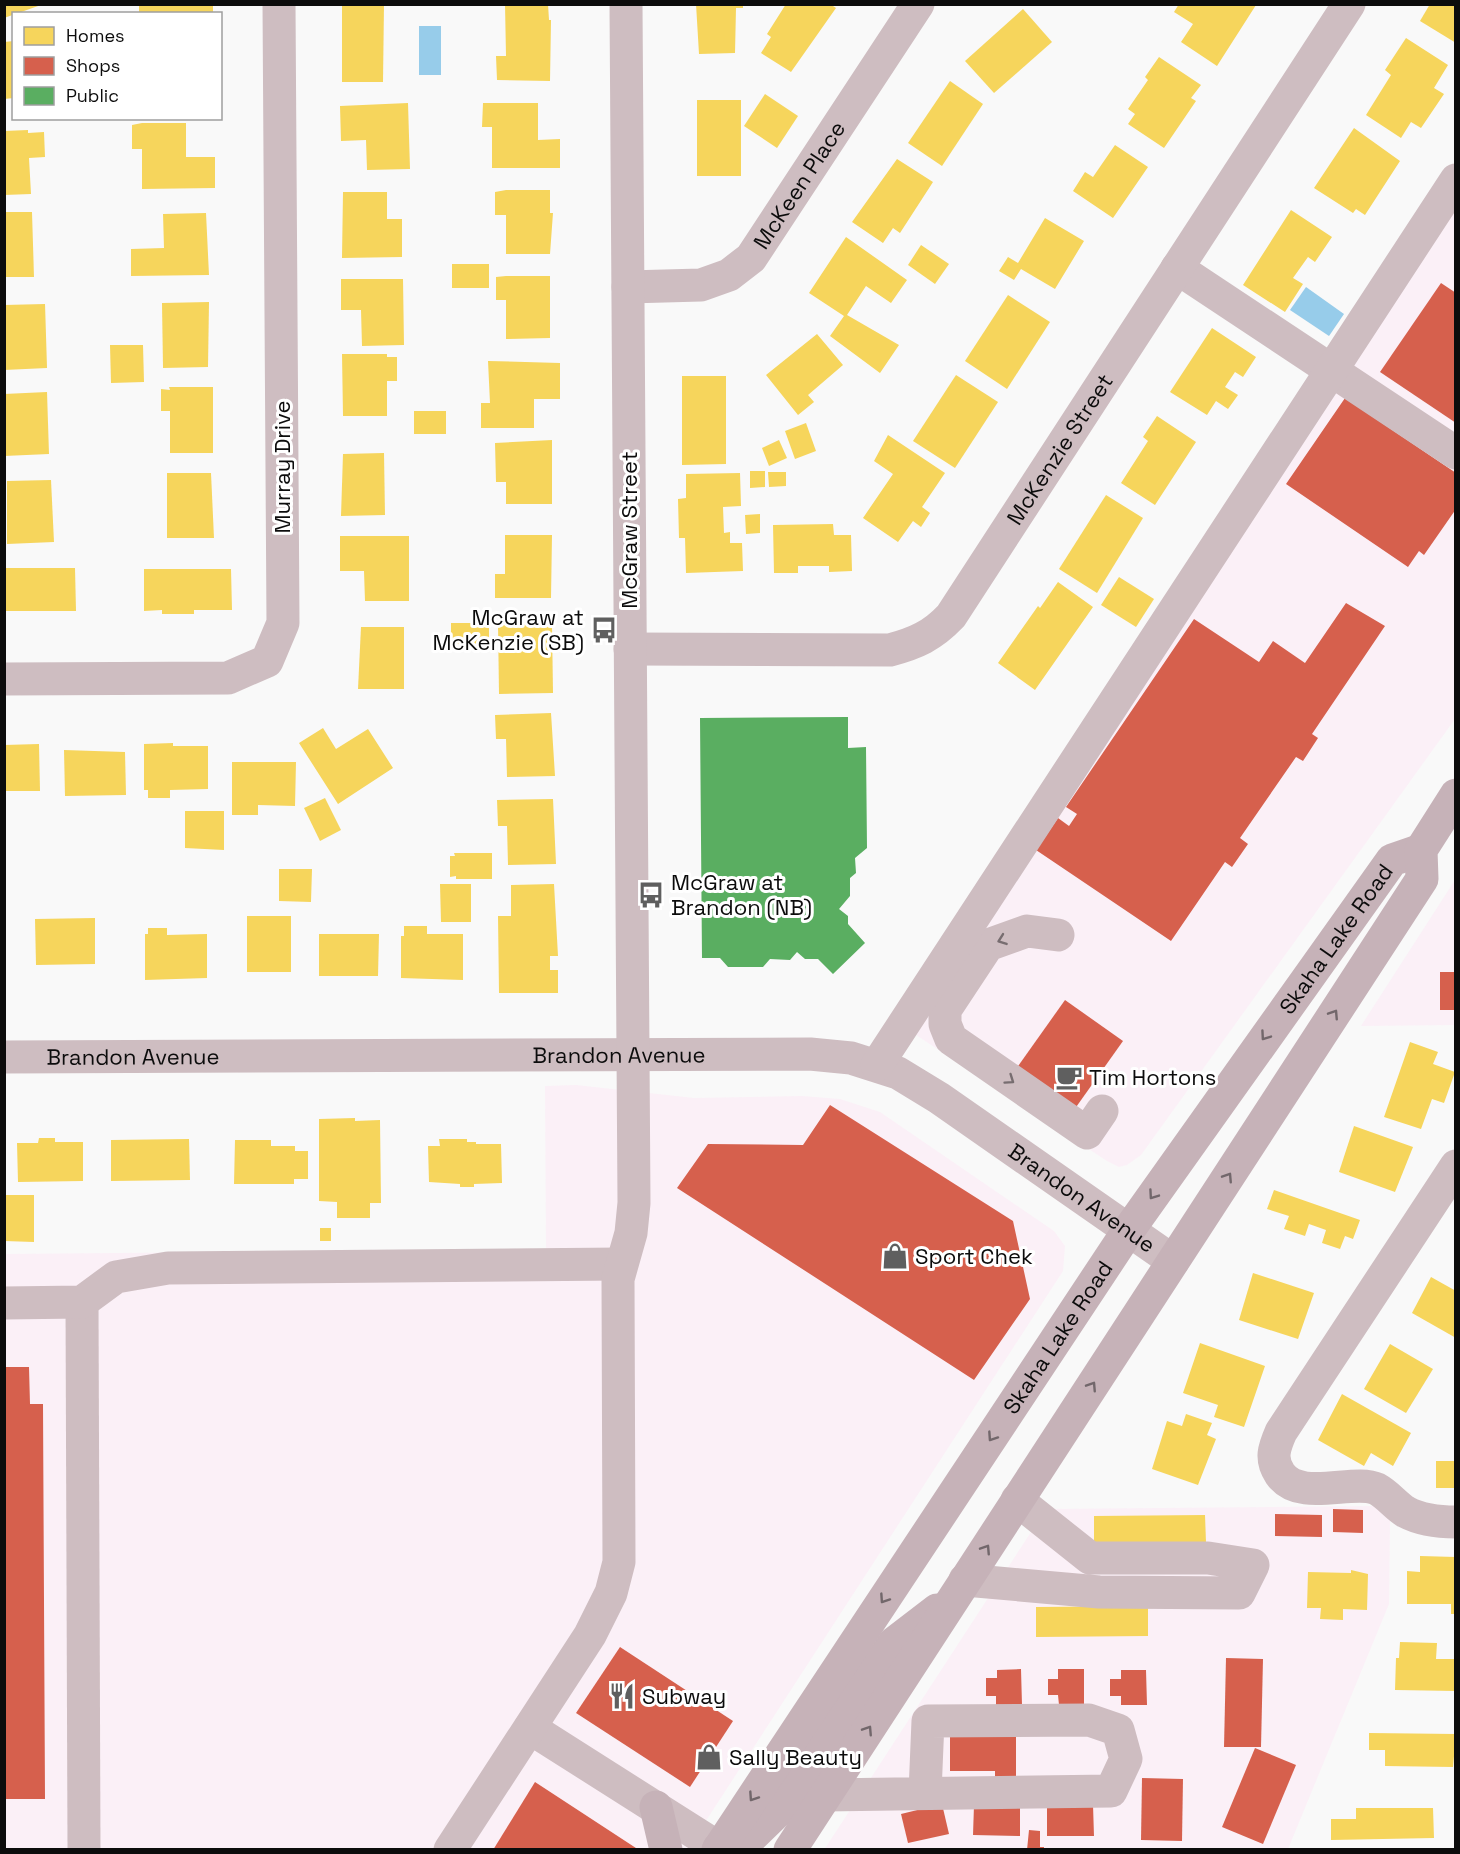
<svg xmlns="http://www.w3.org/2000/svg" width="1460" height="1854" font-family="'Space Grotesk',sans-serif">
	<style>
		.commercial { fill: #fbf0f7 }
		.water { fill: #97ccea }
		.homes { fill: #f6d55c }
		.shops { fill: #d6604d }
		.public { fill: #5aae61 }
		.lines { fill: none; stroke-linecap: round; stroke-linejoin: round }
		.minor { stroke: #cebdc1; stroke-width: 33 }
		.major { stroke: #c6b2b8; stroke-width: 33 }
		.oneway { stroke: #776d70 }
		.oneway2 { stroke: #72676b }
		.labels { text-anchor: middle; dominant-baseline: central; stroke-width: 6; stroke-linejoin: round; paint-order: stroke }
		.street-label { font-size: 22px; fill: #0c0c0c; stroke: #fff }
		.poi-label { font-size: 22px; fill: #0c0c0c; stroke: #fff; text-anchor: start }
	</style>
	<rect width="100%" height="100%" fill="#f9f9f9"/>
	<g class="commercial">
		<path d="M1455,205V719L1141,1155L1127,1165L1119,1167L1107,1161L913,1033Z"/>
		<path d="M1455,880V1025L1361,1026Z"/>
		<path d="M576,1085L694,1098L802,1096L840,1099L880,1112L1054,1231L1065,1246L1063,1271L687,1850L5,1849L4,1254L546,1249L545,1086Z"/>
		<path d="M1377,1506L1390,1515L1389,1604L1288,1849L824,1850L1046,1509Z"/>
	</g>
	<g class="water">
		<rect x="419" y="26" width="22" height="49"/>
		<path d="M1306,287L1344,314L1329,336L1290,310Z"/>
	</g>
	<g class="homes">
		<path d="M4,4H41V5L4,18Z"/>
		<path d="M139,4H213V13L139,14Z"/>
		<path d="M342,4H384L383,82H342Z"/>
		<path d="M505,4H548L549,20H551L550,81L497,80L496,56H506Z"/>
		<path d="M696,4H743V8H736L735,53L699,54Z"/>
		<path d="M786,4H830L836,8L791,72L761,53L771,37L767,34Z"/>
		<path d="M1179,4H1255L1256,5L1217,66L1181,42L1193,24L1174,12Z"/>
		<path d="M1430,4H1456V43L1420,21Z"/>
		<path d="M1023,9L1052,42L994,93L965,61Z"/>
		<path d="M1406,38L1448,65L1434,88L1444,94L1421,128L1411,122L1401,138L1366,115L1391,75L1385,70Z"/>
		<path d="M14,41V98L4,99V42Z"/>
		<path d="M1159,57L1201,85L1191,98L1196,101L1164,148L1128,124L1135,114L1128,109L1148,80L1145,77Z"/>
		<path d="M950,81L983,104L942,166L908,143Z"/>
		<path d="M765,94L798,116L777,148L744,126Z"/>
		<rect x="697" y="100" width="44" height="76"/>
		<path d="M408,103L410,169L367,170L366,140L341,141L340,106Z"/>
		<path d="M483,103H538V140L560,139V168H492V127H482Z"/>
		<path d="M142,123H186V157H215V188L142,189V149H132V125Z"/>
		<path d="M1354,128L1400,161L1365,215L1356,209L1353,213L1314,188Z"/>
		<path d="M28,130V133L44,132L45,157L29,158L31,194L4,195V131Z"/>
		<path d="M1115,145L1148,167L1113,218L1073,191L1085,172L1093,177Z"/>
		<path d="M897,159L933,182L900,233L893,228L883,243L852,222Z"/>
		<path d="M506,190H550V213H553L550,254H506V215H495V192Z"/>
		<path d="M343,192H387V219H402V257L342,258Z"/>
		<path d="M1291,210L1332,237L1315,262L1308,257L1293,278L1303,284L1285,312L1243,285Z"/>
		<path d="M4,212H32L34,277H4Z"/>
		<path d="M206,213L209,275L131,276V249L164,248L163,214Z"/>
		<path d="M1045,218L1084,241L1055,289L1021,269L1014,280L999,271L1008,257L1018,263Z"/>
		<path d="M846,237L907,280L891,303L866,286L847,315L899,345L880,373L830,336L844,316L809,293Z"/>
		<path d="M921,245L949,264L935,284L908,265Z"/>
		<rect x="452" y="264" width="37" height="24"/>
		<path d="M506,276H550V338L506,339V300H496V277Z"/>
		<path d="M341,279H403L404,345L362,346L361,310H341Z"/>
		<path d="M1008,295L1050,322L1007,389L965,361Z"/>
		<path d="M209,302L208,367L163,368L162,303Z"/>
		<path d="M45,304L47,368L4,370V305Z"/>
		<path d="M1212,328L1256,357L1243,377L1235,372L1225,387L1238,395L1228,409L1216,401L1207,415L1170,392Z"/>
		<path d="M817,334L843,365L808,395L814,402L798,415L766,375Z"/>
		<path d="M110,345H143L144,382L111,383Z"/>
		<path d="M342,354H387V357H397V381H387V416H343Z"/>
		<path d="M488,361L560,363V399H534V428H481V403H490Z"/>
		<path d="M956,375L998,402L955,468L913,441Z"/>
		<path d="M682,376H726V464L682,465Z"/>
		<path d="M169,387H213V453H170V411H161V389L170,390Z"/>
		<path d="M47,392L49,454L4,456V394Z"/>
		<rect x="414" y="411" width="32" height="23"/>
		<path d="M1157,416L1196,442L1155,505L1121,483L1148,441L1143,437Z"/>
		<path d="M806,423L816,451L795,459L785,431Z"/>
		<path d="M888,435L945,473L922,507L930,513L921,527L913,521L898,542L863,518L893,474L874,461Z"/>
		<path d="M552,440V504H506V482H496L495,443Z"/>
		<path d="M779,440L787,458L769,466L762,448Z"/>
		<path d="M384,453L385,515L341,516L343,454Z"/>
		<path d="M750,471H765V487L750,488Z"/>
		<path d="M768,472H786V486L769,487Z"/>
		<path d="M167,473H211L214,538H167Z"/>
		<path d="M740,473L741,506L723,507L724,533L730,532V543H742L743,571L686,573L685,538H679L678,499L686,498V474Z"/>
		<path d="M51,480L54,542L7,544V481Z"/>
		<path d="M1106,495L1143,518L1097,593L1059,569Z"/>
		<path d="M760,514V533L746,534L745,515Z"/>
		<path d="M833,524L834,535H851L852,571L829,572V566H798V573H774L773,525Z"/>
		<path d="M505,535H552L551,598H495V574H505Z"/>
		<path d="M340,536H409V601H365L364,571H340Z"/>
		<path d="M4,568H75L76,611H4Z"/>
		<path d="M144,569H231L232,610H194V614H162V610L144,611Z"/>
		<path d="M1119,577L1154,599L1136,627L1101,605Z"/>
		<path d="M1058,582L1093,607L1035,690L998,663L1038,606L1040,608Z"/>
		<rect x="451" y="623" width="38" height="21"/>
		<path d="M498,624H552L553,693L499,694Z"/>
		<path d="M361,627H404V689H358Z"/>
		<path d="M551,713L555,776L507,777L506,739H496L495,715Z"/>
		<path d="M323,728L336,749L368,729L393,768L338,804L299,743Z"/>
		<path d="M173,743V746H208V789L170,790V798H148V790H144V744Z"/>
		<path d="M39,744L40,791H4V745Z"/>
		<path d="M64,750L125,752L126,795L65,796Z"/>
		<path d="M232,762H296L295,806L258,805V815H232Z"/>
		<path d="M325,798L341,830L320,841L304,808Z"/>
		<path d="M553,799L556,864L508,865L507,826H498L497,800Z"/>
		<path d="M185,811H224V850L185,848Z"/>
		<path d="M454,853H492V879H456V876L450,877V856H455Z"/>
		<path d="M279,869H312L311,902L279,901Z"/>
		<path d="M440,884H471V922H441Z"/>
		<path d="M554,884L558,956H550V970H558V993H499L498,916H511V885Z"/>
		<rect x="247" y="916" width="44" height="56"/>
		<path d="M95,918V964L36,965L35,919Z"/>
		<path d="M404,926H427V934H463V980L401,978V936H404Z"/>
		<path d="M148,928H167V935L207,934V978L145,980V934H148Z"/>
		<path d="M319,934H379L378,976H319Z"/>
		<path d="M1410,1042L1438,1052L1433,1064L1455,1072L1444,1103L1432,1099L1421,1129L1384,1117Z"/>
		<path d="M355,1118V1121L380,1120L381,1203H370V1218H337V1202L319,1201V1119Z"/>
		<path d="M1354,1126L1413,1147L1395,1192L1339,1172Z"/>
		<path d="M39,1138H55V1142H83V1181L18,1182L17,1143H38Z"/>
		<path d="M189,1139L190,1180L111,1181V1140Z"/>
		<path d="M439,1139H467V1142H476V1144H501L502,1183L474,1184V1187H460V1184L429,1182L428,1146H440Z"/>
		<path d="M235,1140H271V1146H295V1151H308V1179H294V1184H234Z"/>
		<path d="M1274,1190L1360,1220L1353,1239L1345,1236L1340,1249L1322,1243L1326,1230L1309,1224L1305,1236L1284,1229L1289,1216L1267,1209Z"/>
		<path d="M4,1195H34V1242L4,1241Z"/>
		<rect x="320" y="1228" width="11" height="13"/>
		<path d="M1253,1273L1314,1293L1298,1339L1239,1320Z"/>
		<path d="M1431,1277L1456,1291V1338L1412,1313Z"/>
		<path d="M1200,1343L1265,1366L1244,1427L1214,1417L1218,1405L1183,1393Z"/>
		<path d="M1390,1344L1433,1369L1406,1413L1364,1389Z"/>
		<path d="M1342,1394L1411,1433L1393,1466L1371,1453L1364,1466L1318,1440Z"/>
		<path d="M1186,1414L1212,1423L1207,1435L1216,1439L1198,1485L1152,1469L1167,1421L1182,1426Z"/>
		<rect x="1436" y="1461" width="20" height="27"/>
		<path d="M1205,1515L1206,1542H1094V1516Z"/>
		<path d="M1420,1556L1456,1557V1614H1451V1604H1407V1571L1420,1572Z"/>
		<path d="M1351,1570L1368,1574L1367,1610L1343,1609V1620L1320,1619L1321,1608H1307L1308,1572L1351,1573Z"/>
		<path d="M1148,1606V1636L1036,1637V1607Z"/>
		<path d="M1400,1642L1437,1643L1436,1659H1456V1691L1395,1690L1396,1658H1399Z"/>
		<path d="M1369,1733L1456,1734L1453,1767L1385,1766V1750H1369Z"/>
		<path d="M1356,1808H1433L1434,1838L1331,1840V1819H1356Z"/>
	</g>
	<g class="shops">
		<path d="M1441,283L1456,293V423L1380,372Z"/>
		<path d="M1345,398L1456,473V509L1424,555L1419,551L1408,567L1286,484Z"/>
		<path d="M1346,603L1385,626L1312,734L1318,738L1303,761L1296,757L1240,838L1248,844L1232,867L1225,862L1171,941L1036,850L1058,818L1069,826L1077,814L1066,807L1194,619L1259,662L1273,641L1305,663Z"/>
		<rect x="1440" y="972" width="16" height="38"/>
		<path d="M1065,1000L1123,1041L1074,1110L1016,1069Z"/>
		<path d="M830,1105L1013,1221L1030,1299L974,1380L677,1188L708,1144L803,1145Z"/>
		<path d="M4,1367H29L30,1404H43L45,1799H4Z"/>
		<path d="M1333,1509L1363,1510V1533L1333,1532Z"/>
		<path d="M1275,1514L1322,1515V1537L1275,1536Z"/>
		<path d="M620,1647L733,1721L690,1787L576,1713Z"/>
		<path d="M1226,1658L1263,1659L1261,1747H1224Z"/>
		<path d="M1021,1669L1022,1705H996V1696H986V1678H997V1670Z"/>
		<path d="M1058,1669H1084V1705H1059L1058,1695H1048V1679H1058Z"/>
		<path d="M1121,1670H1146L1147,1705H1121V1696H1110V1679H1121Z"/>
		<path d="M950,1734H1016V1777H995V1771H950Z"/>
		<path d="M1255,1748L1296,1765L1263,1844L1222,1827Z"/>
		<path d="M1142,1778L1183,1779L1182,1841L1141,1840Z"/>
		<path d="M535,1782L639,1850H493Z"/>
		<path d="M942,1804L949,1834L908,1843L901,1814Z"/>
		<path d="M974,1805L1020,1806V1836L973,1835Z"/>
		<path d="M1047,1805H1093L1094,1836H1047Z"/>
		<path d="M1029,1830L1040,1831V1847H1044V1850H1027Z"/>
	</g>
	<path class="public" d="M848,717V748L866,747L867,848L855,858L856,873L850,878V896L839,909L848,916V924L865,943L833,974L818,959H805L797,952L790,960L770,959L763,967H728L720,958H702L700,718Z"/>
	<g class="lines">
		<g class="minor">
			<path d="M1177,268L1456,453"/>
			<path id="s1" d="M628,287L701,285L729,275L751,258L918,4"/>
			<path id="s2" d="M630,649L890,650C916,643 932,636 951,616L1349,4"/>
			<path d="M4,679L228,678L267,661L283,623L279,4"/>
			<path d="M1058,935L1027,931L988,945L945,1010V1024L951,1039L1087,1133L1102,1111"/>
			<path id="s3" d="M4,1057L810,1054L851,1058L898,1073L939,1098L1173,1261"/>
			<path d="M877,1065L1456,180"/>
			<path d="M1456,1166L1281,1432C1274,1448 1270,1459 1280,1474C1300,1503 1354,1478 1377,1489C1388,1495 1396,1506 1406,1512C1421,1520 1439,1522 1456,1522"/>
			<path d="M82,1302L84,1850"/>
			<path d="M4,1303L82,1302L116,1277L168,1268L621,1264"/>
			<path d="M965,1580L1099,1592L1239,1593L1253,1565L1208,1558H1090L1017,1500"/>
			<path d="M530,1728L719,1848"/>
			<path d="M825,1795L1111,1791L1126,1759L1118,1730L1089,1720L928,1721L925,1793"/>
			<path d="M450,1850L590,1635L611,1593L619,1562L618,1279L631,1233L634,1203L626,4"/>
		</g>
		<g class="major">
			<path d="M656,1807L666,1850"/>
			<path d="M719,1848L750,1838L783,1806L894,1643L937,1610"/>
			<path id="s4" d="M718,1850L1128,1231L1392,860L1421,850"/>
			<path d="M790,1850L1422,879L1421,850L1456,795"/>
		</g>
	</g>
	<defs><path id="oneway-chevron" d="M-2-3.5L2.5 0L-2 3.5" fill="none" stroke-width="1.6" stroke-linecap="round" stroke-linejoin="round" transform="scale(1.5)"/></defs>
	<g class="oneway">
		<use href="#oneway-chevron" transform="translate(1002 940) rotate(160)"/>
		<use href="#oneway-chevron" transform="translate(1010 1080) rotate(35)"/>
	</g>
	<g class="oneway2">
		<use href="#oneway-chevron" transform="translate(1334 1014) rotate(-57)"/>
		<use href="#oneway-chevron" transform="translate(1265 1036) rotate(125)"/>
		<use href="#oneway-chevron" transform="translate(1228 1177) rotate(-57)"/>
		<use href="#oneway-chevron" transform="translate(1153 1195) rotate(125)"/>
		<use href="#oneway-chevron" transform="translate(1092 1386) rotate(-57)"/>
		<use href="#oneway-chevron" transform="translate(992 1437) rotate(124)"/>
		<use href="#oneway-chevron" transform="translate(986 1549) rotate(-57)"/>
		<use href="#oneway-chevron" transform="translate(884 1599) rotate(124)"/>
		<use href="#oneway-chevron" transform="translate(868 1730) rotate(-57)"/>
		<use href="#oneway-chevron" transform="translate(753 1797) rotate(124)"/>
	</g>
	<defs>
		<g id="bus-bare" transform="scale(2.07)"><path d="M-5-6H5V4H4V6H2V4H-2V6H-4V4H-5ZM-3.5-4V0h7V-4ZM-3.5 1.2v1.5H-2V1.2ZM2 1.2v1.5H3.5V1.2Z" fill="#5f5f5f" stroke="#fff" stroke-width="2.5" paint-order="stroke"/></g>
		<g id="cafe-bare" transform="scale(2.07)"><path d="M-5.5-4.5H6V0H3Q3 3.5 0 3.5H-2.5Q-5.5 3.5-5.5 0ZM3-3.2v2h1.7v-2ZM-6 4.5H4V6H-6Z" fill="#5f5f5f" stroke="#fff" stroke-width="2.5" paint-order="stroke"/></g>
		<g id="shop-bare" transform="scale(2.07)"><path d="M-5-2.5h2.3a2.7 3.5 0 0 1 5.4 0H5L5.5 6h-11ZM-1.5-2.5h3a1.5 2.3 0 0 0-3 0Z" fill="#5f5f5f" stroke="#fff" stroke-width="2.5" paint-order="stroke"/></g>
		<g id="restaurant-bare" transform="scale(2.07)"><path d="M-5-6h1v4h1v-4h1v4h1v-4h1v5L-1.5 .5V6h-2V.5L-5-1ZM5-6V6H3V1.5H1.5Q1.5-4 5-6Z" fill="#5f5f5f" stroke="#fff" stroke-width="2.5" paint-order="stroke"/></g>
	</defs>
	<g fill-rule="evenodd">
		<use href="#bus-bare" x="604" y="630"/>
		<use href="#bus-bare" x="651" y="895"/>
		<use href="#cafe-bare" x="1069" y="1077"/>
		<use href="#shop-bare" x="895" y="1256"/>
		<use href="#restaurant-bare" x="622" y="1696"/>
		<use href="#shop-bare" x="709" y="1757"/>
	</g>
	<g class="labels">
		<g class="street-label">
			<text stroke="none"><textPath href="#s1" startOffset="218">McKeen Place</textPath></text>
			<text stroke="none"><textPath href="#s2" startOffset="530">McKenzie Street</textPath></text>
			<text transform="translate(282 467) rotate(-90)">Murray Drive</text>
			<text transform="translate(629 530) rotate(-90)">McGraw Street</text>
			<text stroke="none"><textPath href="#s4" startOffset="1101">Skaha Lake Road</textPath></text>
			<text stroke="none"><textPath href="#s3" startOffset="615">Brandon Avenue</textPath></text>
			<text stroke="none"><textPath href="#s3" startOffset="129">Brandon Avenue</textPath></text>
			<text stroke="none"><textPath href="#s3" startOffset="1119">Brandon Avenue</textPath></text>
			<text stroke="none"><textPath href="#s4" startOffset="615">Skaha Lake Road</textPath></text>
		</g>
		<g class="poi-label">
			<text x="584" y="617" text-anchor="end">McGraw at<tspan x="584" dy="25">McKenzie (SB)</tspan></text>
			<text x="671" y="882">McGraw at<tspan x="671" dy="25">Brandon (NB)</tspan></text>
			<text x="1089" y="1077">Tim Hortons</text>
			<text x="915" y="1256">Sport Chek</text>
			<text x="642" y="1696">Subway</text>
			<text x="729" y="1757">Sally Beauty</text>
		</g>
	</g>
	<rect width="1460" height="1854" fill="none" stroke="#0c0c0c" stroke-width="12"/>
	<rect x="12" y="12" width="210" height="108" fill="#ffffff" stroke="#9e9e9e" stroke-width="1.5"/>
	<rect x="24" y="27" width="30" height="18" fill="#f6d55c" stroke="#9e9e9e" stroke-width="1.5"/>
	<text x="66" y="42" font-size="18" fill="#0c0c0c">Homes</text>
	<rect x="24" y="57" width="30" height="18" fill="#d6604d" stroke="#9e9e9e" stroke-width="1.5"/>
	<text x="66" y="72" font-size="18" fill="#0c0c0c">Shops</text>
	<rect x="24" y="87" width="30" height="18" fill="#5aae61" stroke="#9e9e9e" stroke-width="1.5"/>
	<text x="66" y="102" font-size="18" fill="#0c0c0c">Public</text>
</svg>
